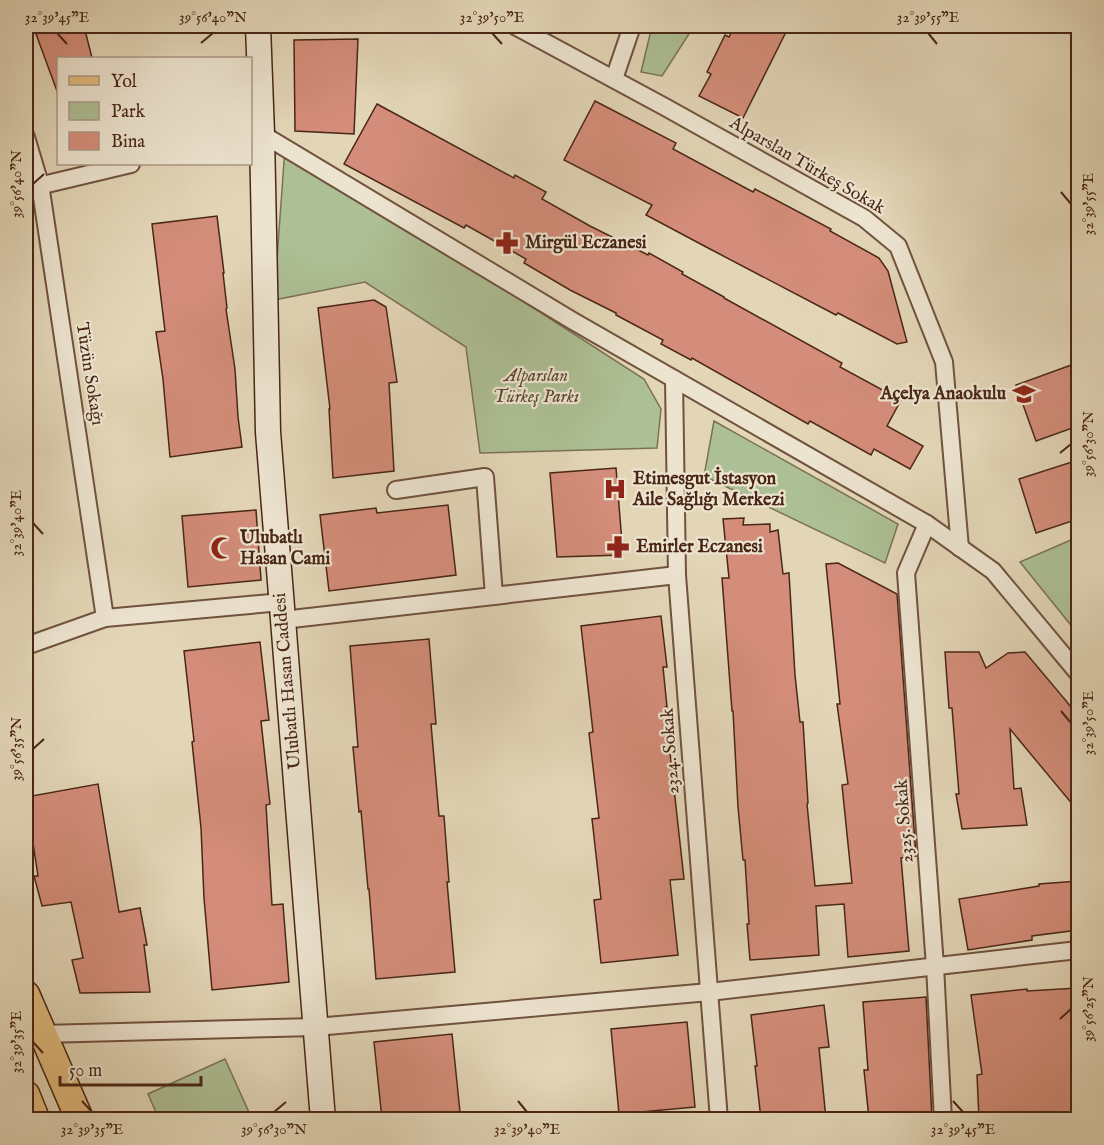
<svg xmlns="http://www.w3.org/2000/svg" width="1104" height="1145" font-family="'IM FELL English',serif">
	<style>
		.green { fill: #adbf94; stroke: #7b7255; stroke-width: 1.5 }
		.building { fill: #d48d7a; stroke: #492616; stroke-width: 1.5 }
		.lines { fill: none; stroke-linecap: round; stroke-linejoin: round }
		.street-casing { stroke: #70523e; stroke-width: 20 }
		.secondary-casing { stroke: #492616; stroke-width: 27 }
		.primary-casing { stroke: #492616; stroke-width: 30 }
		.street { stroke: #ede4d0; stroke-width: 16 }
		.secondary { stroke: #ede4d0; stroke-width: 24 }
		.primary { stroke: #e2bb7c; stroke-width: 27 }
		.ticks { fill: none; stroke: #492616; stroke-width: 2 }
		.labels { text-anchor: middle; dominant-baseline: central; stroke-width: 4.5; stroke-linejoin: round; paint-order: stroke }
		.street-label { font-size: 18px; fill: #492616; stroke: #ede4d0 }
		.poi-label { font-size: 18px; font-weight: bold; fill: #492616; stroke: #ede4d0; text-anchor: start }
		.park-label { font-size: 18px; font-style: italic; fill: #5d452f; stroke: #ede4d0 }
		.neatline { fill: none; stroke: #492616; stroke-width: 2 }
		.ticks-label { font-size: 15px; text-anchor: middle; fill: #492616 }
	</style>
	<rect width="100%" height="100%" fill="#e3d6b7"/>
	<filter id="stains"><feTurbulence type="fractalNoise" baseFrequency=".00333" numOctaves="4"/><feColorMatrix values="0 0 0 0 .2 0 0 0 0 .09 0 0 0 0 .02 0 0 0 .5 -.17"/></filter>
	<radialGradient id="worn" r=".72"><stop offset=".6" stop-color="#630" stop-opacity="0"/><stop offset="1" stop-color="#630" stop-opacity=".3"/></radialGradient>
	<g class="green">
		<path d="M652,26H694L662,76L641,72Z"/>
		<path d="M285,148L644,379L661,409L657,448L480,453L466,347L365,282L274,300Z"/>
		<path d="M714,421L898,524L885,563L704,476Z"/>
		<path d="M1078,537V634L1020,562Z"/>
		<path d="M225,1059L252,1119H159L148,1094Z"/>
	</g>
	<g class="building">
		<path d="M66,26H84L92,58H58V91H57L36,34Z"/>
		<path d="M735,26H789L743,118L699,96L711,74L707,72L725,35L729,37Z"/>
		<path d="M358,39L354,134L295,131L294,40Z"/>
		<path d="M595,101L676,143L673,149L753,192L755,189L831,229L830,231L879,258L888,271L907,342L897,344L838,313L836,315L710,249L646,215L652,205L564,160Z"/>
		<path d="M377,104L514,178L515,175L546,192L542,199L590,226L648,255L649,253L683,272L682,274L724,297V298L842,363L840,367L901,400L887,426L923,446L910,469L874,449L871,455L810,421L808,424L692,358L691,360L661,344L663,340L616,315V313L570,290L524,263L526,259L466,225L464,228L344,164Z"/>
		<path d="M217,216L224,273H223L227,308L226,309L235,369L238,417L242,447L170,457L163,379L156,332L165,331L152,224Z"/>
		<path d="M374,300L386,307L397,382L389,383L394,471L333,478L329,409H330L318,308Z"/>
		<path d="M1074,364L1078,376V426L1036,441L1016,385Z"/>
		<path d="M1078,460V519L1036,533L1019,479Z"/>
		<path d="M616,468L623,555L557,557L550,473Z"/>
		<path d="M448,505L456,575L329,591L320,515L376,508L377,513Z"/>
		<path d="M256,510L261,580L188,587L182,516Z"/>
		<path d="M744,518L743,525L770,524V532L778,530L783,574L789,573L795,675L800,722H803L808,803L807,804L815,886L852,883L842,785L848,784L837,704H840L826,564L838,563L897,594L916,856L901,858L909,951L848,957L844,904L816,906L819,955L750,960L747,924H749L745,860H743L738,807L733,711H732L722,578H729L723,519Z"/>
		<path d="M661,616L667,667H663L667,707H665L684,879L670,880L678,955L601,963L594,900L601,899L592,819L599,818L589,733L593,732L581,626Z"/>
		<path d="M429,639L436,724H431L439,816H444L449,882H447L455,972L376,979L369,889H368L361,811L359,812L353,747H358L350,646Z"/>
		<path d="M260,642L269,720L261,721L270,804L266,805L272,905L283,904L289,982L212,990L204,898L201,828L192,742L194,741L184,651Z"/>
		<path d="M945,652H979L986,668L1008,653L1025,652L1067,702L1078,717V811L1010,729L1014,789L1021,788L1027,825L962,829L956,794H959L952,708H949Z"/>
		<path d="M98,784L119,912L140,908L147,945H144L150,992L80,993L72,960L83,958L71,902L42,906L34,876H38L26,797Z"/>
		<path d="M1078,881V930L1032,936V940L968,950L959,899L1039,886V884Z"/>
		<path d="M1078,988V1119H979L977,1075L982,1074L971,995L1027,989V991Z"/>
		<path d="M926,997L932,1119H869L864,1070H868L863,1002Z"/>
		<path d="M824,1005L829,1047L819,1048L826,1119H761L755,1066H757L751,1015Z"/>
		<path d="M687,1022L695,1107L619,1114L611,1029Z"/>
		<path d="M452,1034L460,1112L382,1119L374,1042Z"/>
	</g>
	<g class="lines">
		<g class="street-casing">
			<g id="street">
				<path d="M515,26L665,107L864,218L898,246L944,362L960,548"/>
				<path d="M614,79L632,26"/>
				<path d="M255,135L262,134L573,321L927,524L993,571L1078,673"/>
				<path d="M26,137L40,184L105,618"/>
				<path d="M26,189L131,164"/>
				<path d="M674,379L677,575L719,1120"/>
				<path d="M396,490L485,477L494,596"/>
				<path d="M927,524L906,573L935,966L943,1120"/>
				<path d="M283,620L677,575"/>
				<path d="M26,646L105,618L282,602"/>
				<path d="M42,1034L316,1027L709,992L1078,950"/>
			</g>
		</g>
		<g class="secondary-casing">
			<path id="secondary" d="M258,26L262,134L268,432L323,1120"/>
		</g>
		<g class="primary-casing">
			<g id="primary">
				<path d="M26,995L80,1120"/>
				<path d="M26,1095L36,1120"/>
			</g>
		</g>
		<use href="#street" class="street"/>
		<use href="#secondary" class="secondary"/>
		<use href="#primary" class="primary"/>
	</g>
	<path class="ticks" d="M57,33L67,44M492,33L502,44M928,33L937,44M201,43L213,33M33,184L44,174M1061,192L1071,204M1060,453L1071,444M33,523L43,534M1061,711L1071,723M33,749L44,739M1060,1019L1071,1009M33,1042L43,1053M82,1101L92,1112M518,1101L527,1112M953,1101L963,1112M274,1112L286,1102"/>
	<defs>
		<g id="pharmacy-bare" transform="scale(1.8)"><path d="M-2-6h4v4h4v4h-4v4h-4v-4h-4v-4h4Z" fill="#8f2418" stroke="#ede4d0" stroke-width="2.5" paint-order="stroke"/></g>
		<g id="school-bare" transform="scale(1.8)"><path d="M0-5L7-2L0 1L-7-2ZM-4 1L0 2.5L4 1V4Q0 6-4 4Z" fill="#8f2418" stroke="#ede4d0" stroke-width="2.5" paint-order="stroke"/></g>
		<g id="hospital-bare" transform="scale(1.8)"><path d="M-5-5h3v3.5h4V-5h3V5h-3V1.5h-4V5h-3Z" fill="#8f2418" stroke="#ede4d0" stroke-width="2.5" paint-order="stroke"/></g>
		<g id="mosque-bare" transform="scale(1.8)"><path d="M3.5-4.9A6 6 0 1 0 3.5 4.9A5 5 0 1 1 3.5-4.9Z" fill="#8f2418" stroke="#ede4d0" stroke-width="2.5" paint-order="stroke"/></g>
	</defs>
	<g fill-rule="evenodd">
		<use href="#pharmacy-bare" x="507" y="243"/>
		<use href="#school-bare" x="1024" y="394"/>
		<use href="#hospital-bare" x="615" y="489"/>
		<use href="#pharmacy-bare" x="618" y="547"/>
		<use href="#mosque-bare" x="222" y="548"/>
	</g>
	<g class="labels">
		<g class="street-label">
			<text transform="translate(807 166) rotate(30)">Alparslan Türkeş Sokak</text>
			<text transform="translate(89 374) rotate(81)">Tüzün Sokağı</text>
			<text transform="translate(288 681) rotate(-95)">Ulubatlı Hasan Caddesi</text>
			<text transform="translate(671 751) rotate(-94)">2324. Sokak</text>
			<text transform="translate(905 821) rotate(-94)">2325. Sokak</text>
		</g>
		<g class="poi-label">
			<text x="525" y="243">Mirgül Eczanesi</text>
			<text x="1006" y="394" text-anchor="end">Açelya Anaokulu</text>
			<text x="633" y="479">Etimesgut İstasyon<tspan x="633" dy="21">Aile Sağlığı Merkezi</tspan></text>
			<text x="240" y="538">Ulubatlı<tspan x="240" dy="21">Hasan Cami</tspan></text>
			<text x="636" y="547">Emirler Eczanesi</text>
		</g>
		<g class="park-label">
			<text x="536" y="376">Alparslan<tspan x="536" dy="21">Türkeş Parkı</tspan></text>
		</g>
	</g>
	<rect width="1104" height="1145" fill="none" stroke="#e3d6b7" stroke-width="66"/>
	<rect x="57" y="57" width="195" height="108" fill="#ede4d0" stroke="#ab9886" stroke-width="1.5"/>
	<rect x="69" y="76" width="30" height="9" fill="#e2bb7c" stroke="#ab9886" stroke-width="1.5"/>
	<text x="111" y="87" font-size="18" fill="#492616">Yol</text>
	<rect x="69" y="102" width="30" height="18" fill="#adbf94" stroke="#ab9886" stroke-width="1.5"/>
	<text x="111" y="117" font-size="18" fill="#492616">Park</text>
	<rect x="69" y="132" width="30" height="18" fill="#d48d7a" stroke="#ab9886" stroke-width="1.5"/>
	<text x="111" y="147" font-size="18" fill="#492616">Bina</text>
	<path d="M60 1076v9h141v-9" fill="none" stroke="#492616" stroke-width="3"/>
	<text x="69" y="1076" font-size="18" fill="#492616" stroke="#ede4d0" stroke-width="4.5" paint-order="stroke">50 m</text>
	<rect x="33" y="33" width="1038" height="1079" class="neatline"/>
	<g class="ticks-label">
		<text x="57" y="22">32°39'45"E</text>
		<text x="213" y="22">39°56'40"N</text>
		<text x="492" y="22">32°39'50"E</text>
		<text x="928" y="22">32°39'55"E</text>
		<text transform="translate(16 184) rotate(-90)" y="5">39°56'40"N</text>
		<text transform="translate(1088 204) rotate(-90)" y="5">32°39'55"E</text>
		<text transform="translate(1088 444) rotate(-90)" y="5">39°56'30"N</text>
		<text transform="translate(16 523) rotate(-90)" y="5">32°39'40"E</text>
		<text transform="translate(1088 723) rotate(-90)" y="5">32°39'50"E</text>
		<text transform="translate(16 749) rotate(-90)" y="5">39°56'35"N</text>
		<text transform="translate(1088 1009) rotate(-90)" y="5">39°56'25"N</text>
		<text transform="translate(16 1042) rotate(-90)" y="5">32°39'35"E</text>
		<text x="92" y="1134">32°39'35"E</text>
		<text x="274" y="1134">39°56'30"N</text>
		<text x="527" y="1134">32°39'40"E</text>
		<text x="963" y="1134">32°39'45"E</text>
	</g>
	<rect width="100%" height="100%" filter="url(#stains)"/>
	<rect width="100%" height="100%" fill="url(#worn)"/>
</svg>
